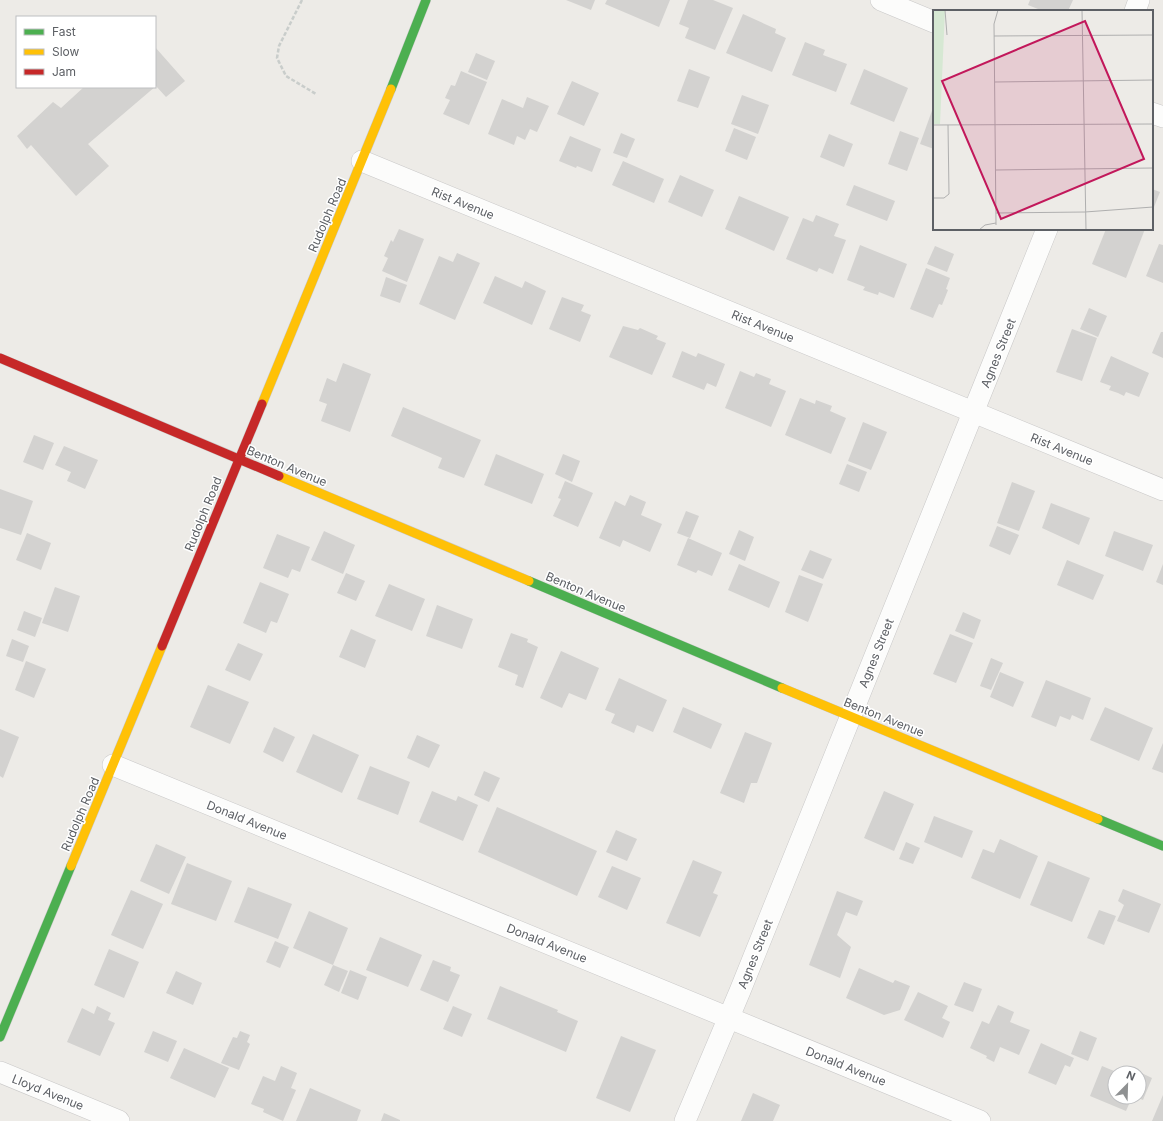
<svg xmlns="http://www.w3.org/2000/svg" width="1163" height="1121" font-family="Inter,sans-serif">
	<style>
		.building { fill: #d3d2d0 }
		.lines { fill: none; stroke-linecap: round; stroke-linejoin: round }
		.street-casing { stroke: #c9c8c8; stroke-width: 22 }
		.fast-casing { stroke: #c8c8c8; stroke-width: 10 }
		.slow-casing { stroke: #c8c8c8; stroke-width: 10 }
		.jam-casing { stroke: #c8c8c8; stroke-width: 10 }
		.path { stroke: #c9cdcb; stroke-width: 2.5; stroke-dasharray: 4 2; stroke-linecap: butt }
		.street { stroke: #fcfcfb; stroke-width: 21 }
		.fast { stroke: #4caf50; stroke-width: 9 }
		.slow { stroke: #ffc107; stroke-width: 9 }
		.jam { stroke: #c62828; stroke-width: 9 }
		.labels { text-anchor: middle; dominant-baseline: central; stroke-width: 3; stroke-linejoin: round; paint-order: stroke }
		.street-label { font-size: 12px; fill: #5d6065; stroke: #fff }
		.inset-road { fill: none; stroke: #afafaf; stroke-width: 1 }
		.view { fill: #c2185b; fill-opacity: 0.15; stroke: #c2185b; stroke-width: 2 }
		.inset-edge { fill: none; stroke: #5d6065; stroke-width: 2 }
	</style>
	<rect width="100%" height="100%" fill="#edebe7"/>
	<g class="building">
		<path d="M566,0H595L591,10Z"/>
		<path d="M607,0H670L659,27L605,4Z"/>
		<path d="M688,0H713L733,8L715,50L685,38L689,28L679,24Z"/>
		<path d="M1030,0H1073L1068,11H1043L1028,5Z"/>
		<path d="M743,14L776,29L775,33L786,38L772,72L726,53Z"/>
		<path d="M805,42L825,50L823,55L847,64L836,92L792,75Z"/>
		<path d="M155,47L185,81L166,97L156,86L88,144L109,166L76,196L31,145L27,149L17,136L53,102L61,108L84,87H155Z"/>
		<path d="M476,53L495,61L487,80L468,72Z"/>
		<path d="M689,69L710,77L698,108L677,101Z"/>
		<path d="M864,69L908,88L894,122L850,104Z"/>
		<path d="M461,71L487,82L469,125L443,114L450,100L445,98L451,85L455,86Z"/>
		<path d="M572,81L599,93L584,126L557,114Z"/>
		<path d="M742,95L769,105L758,134L731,124Z"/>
		<path d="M527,97L549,106L537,132L530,129L525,140L517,136L514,145L488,134L502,99L523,108Z"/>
		<path d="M934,105V149L920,144Z"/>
		<path d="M734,128L756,137L747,160L725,151Z"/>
		<path d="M900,131L919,138L907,171L888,164Z"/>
		<path d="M621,133L635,139L627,158L613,153Z"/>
		<path d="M829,134L853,144L844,167L820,157Z"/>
		<path d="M570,136L601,149L592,172L577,166L576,168L559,161Z"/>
		<path d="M623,161L664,179L654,203L612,185Z"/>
		<path d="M680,175L714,190L702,217L668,202Z"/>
		<path d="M854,185L895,201L887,221L846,205Z"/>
		<path d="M1152,189L1160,192L1152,212Z"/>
		<path d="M739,196L789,217L774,251L725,229Z"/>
		<path d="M816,215L839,224L834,236L846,240L833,274L819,268L817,272L786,259L803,218L813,222Z"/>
		<path d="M399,229L424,239L407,282L382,271L388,258L384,256L391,240L393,242Z"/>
		<path d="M1106,229H1145L1126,278L1092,264Z"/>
		<path d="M1159,244L1163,245V283L1146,276Z"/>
		<path d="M860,245L907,264L894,298L879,292L878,295L863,290L865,287L847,280Z"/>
		<path d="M935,246L954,254L947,272L927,264Z"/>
		<path d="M457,253L480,263L455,320L419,304L439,256L453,262Z"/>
		<path d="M926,268L950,278L946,289L948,290L942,305L939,304L933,318L910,309Z"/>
		<path d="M495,276L522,288L525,281L546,291L532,325L483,303Z"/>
		<path d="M386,277L407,285L400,303L380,296Z"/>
		<path d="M562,297L584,305L581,311L591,315L580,342L549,329Z"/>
		<path d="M1089,308L1107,316L1098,337L1080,329Z"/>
		<path d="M623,326L638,330L640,328L658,336L656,339L666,343L652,375L609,357Z"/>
		<path d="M1072,329L1097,338L1082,381L1056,372Z"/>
		<path d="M1161,332H1163V358L1152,353Z"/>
		<path d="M682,351L696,357L698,353L725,364L716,387L707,383L704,390L672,377Z"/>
		<path d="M1111,356L1149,373L1139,397L1126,392L1124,396L1118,393L1109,390L1111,386L1100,382Z"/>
		<path d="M343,363L371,374L350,432L321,421L327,404L319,401L327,378L336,382Z"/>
		<path d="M740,371L754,377L756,373L771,379L769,384L786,391L771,427L725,408Z"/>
		<path d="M800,398L815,404L816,400L832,406L830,411L846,418L831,454L785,435Z"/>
		<path d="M403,407L481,440L464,478L438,468L442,458L391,436Z"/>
		<path d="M863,422L887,432L871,470L848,461Z"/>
		<path d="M34,435L54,443L43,470L23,462Z"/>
		<path d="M64,446L98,460L85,489L67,481L71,472L55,465Z"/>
		<path d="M496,454L544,474L532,504L484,485Z"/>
		<path d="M563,454L580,461L572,482L555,474Z"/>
		<path d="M847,464L867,472L859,492L839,484Z"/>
		<path d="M565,481L593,493L578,527L553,516L561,499L558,498Z"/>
		<path d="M1012,482L1035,491L1019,531L997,523Z"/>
		<path d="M0,489L33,501L21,535L0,528Z"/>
		<path d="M630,495L646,502L641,515L662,524L650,552L623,540L620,547L599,538L615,501L625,506Z"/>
		<path d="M1051,503L1090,518L1079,545L1042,528Z"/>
		<path d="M686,511L699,516L690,538L677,533Z"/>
		<path d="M997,526L1019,535L1010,555L989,546Z"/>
		<path d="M739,530L754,537L745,561L729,554Z"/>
		<path d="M324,531L355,545L343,574L311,560Z"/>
		<path d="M1114,531L1153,545L1143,571L1105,556Z"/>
		<path d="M27,533L51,543L41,570L16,560Z"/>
		<path d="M277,534L310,547L300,572L292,569L288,578L263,568Z"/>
		<path d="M688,538L722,553L712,576L698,570L696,573L677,565Z"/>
		<path d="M810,550L832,559L823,579L801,570Z"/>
		<path d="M1067,560L1104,575L1093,600L1057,585Z"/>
		<path d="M739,564L780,582L769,608L728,590Z"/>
		<path d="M1163,564V585L1156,582Z"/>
		<path d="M346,573L365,581L356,601L337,593Z"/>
		<path d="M799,575L823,584L808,622L785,612Z"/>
		<path d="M260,582L289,594L277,623L271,621L266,633L243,623Z"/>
		<path d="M389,584L425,599L412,631L375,616Z"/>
		<path d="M55,587L80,596L68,632L42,623Z"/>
		<path d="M437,605L473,619L462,649L426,636Z"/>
		<path d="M24,611L42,618L35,637L17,630Z"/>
		<path d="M963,612L981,620L974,639L955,631Z"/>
		<path d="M351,629L376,640L365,668L339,657Z"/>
		<path d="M511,633L528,639L527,642L538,647L523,688L515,685L518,675L498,667Z"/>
		<path d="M950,634L973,643L956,683L933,674Z"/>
		<path d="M12,639L29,646L23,662L6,656Z"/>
		<path d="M238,643L263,654L250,681L225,670Z"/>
		<path d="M561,651L599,668L586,700L569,693L562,708L540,698Z"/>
		<path d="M991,658L1003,663L991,690L980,686Z"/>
		<path d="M26,661L46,669L34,698L15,690Z"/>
		<path d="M1000,672L1024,682L1013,707L990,697Z"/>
		<path d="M619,678L667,700L653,732L637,725L634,733L611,723L615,714L605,710Z"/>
		<path d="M1046,680L1091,698L1083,720L1072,715L1070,720L1060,716L1056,727L1031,717Z"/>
		<path d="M208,685L249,702L230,744L190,727Z"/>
		<path d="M683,707L722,724L711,749L673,732Z"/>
		<path d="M1105,707L1153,728L1139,761L1090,740Z"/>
		<path d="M274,727L295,737L283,762L263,752Z"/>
		<path d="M0,729L19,737L3,778L0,776Z"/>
		<path d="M745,732L772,743L757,783H751L744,803L720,793Z"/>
		<path d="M313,734L359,755L342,793L296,772Z"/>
		<path d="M417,735L440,745L429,768L407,758Z"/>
		<path d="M1163,743V773L1152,769Z"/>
		<path d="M370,766L410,782L398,815L357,799Z"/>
		<path d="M484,771L500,778L489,802L474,795Z"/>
		<path d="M432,791L456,801L458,796L478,805L463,841L419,822Z"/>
		<path d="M884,791L914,804L894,851L864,838Z"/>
		<path d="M497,807L597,851L577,896L478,852Z"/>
		<path d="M934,816L973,831L962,858L924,842Z"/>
		<path d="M616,830L637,839L627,861L606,852Z"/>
		<path d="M1000,839L1038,856L1020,899L971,878L983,849L994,853Z"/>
		<path d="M906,842L920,848L913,864L899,859Z"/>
		<path d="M156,844L186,857L169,894L140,881Z"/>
		<path d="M693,860L722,872L713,893L718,895L700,937L666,923Z"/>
		<path d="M1048,861L1090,878L1072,922L1030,905Z"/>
		<path d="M187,863L232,881L216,921L171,904Z"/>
		<path d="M612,866L641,878L627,910L598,897Z"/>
		<path d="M248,887L292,904L278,939L234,922Z"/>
		<path d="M1123,889L1161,904L1149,933L1117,921L1124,905L1118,901Z"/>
		<path d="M131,890L163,904L143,949L111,935Z"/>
		<path d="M837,891L863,901L857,916L846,912L837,935L851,947L840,978L809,965Z"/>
		<path d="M1099,910L1116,916L1104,945L1087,938Z"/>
		<path d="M309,911L348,928L333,965L293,948Z"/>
		<path d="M380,937L422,955L408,987L366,970Z"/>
		<path d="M275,941L289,947L280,968L266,962Z"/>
		<path d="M109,949L139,962L124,998L94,985Z"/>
		<path d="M433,960L451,967L450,971L460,975L448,1002L420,990Z"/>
		<path d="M333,965L348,971L339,992L324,985Z"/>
		<path d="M859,968L893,983L895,980L910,986L900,1010L884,1015L846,998Z"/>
		<path d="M350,970L367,977L358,1000L341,993Z"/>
		<path d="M176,971L202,983L193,1005L166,993Z"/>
		<path d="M964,982L982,989L973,1012L954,1005Z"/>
		<path d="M500,986L558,1010L557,1012L578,1021L566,1052L487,1019Z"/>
		<path d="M918,992L948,1006L942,1018L950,1022L943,1038L904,1020Z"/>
		<path d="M998,1005L1014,1012L1010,1022L1030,1030L1019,1055L1000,1047L994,1062L986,1058L987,1056L970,1048L982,1021L989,1024Z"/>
		<path d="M97,1006L111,1013L108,1020L115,1023L100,1056L67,1042L82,1008L94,1014Z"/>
		<path d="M453,1006L472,1014L462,1037L443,1029Z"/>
		<path d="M153,1031L177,1041L168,1062L144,1052Z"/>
		<path d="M240,1031L250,1035L247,1042L250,1044L239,1070L221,1063L233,1037L237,1038Z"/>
		<path d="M1080,1031L1097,1038L1088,1061L1071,1054Z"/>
		<path d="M621,1036L656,1050L630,1112L596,1098Z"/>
		<path d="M1041,1043L1074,1058L1070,1067L1065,1065L1056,1085L1028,1073Z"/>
		<path d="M184,1048L229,1068L215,1098L170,1078Z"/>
		<path d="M281,1066L297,1073L291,1088L296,1090L283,1121L263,1112L264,1109L251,1104L263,1076L275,1081Z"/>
		<path d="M1102,1066L1119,1073H1115V1097H1132L1126,1111L1090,1096Z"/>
		<path d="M1133,1069L1152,1078L1143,1100L1136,1097H1139V1073H1131Z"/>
		<path d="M310,1088L361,1110L357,1121H296Z"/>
		<path d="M753,1093L780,1105L773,1121H741Z"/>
		<path d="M1163,1095V1121H1152Z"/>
		<path d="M384,1113L400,1120V1121H381Z"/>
	</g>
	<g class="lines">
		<g class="street-casing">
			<g id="street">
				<path d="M881,0L934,22"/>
				<path d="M1135,11L1139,0"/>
				<path d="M1152,113L1163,117"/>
				<path d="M362,161L1163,490"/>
				<path d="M113,765L980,1121"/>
				<path d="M0,1072L119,1121"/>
				<path d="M685,1121L740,991L1047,229"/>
			</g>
		</g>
		<g class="fast-casing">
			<g id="fast">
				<path d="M391,89L426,0"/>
				<path d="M529,581L782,688"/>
				<path d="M1098,819L1163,846"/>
				<path d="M0,1037L71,866"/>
			</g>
		</g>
		<g class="slow-casing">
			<g id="slow">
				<path d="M262,404L391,89"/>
				<path d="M279,476L529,581"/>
				<path d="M782,688L1098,819"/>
				<path d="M71,866L162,646"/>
			</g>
		</g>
		<g class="jam-casing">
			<g id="jam">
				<path d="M0,358L279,476"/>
				<path d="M162,646L262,404"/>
			</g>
		</g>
		<path class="path" d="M302,0L279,46L277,58L286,76L316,94"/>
		<use href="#street" class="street"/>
		<use href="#fast" class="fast"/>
		<use href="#slow" class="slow"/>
		<use href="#jam" class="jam"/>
	</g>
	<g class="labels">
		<g class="street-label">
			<text transform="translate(463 203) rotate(22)">Rist Avenue</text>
			<text transform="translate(327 215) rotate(-67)">Rudolph Road</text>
			<text transform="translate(763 326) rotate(22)">Rist Avenue</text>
			<text transform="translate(998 353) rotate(-68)">Agnes Street</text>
			<text transform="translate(1062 449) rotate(22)">Rist Avenue</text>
			<text transform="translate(287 466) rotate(23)">Benton Avenue</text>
			<text transform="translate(203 514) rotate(-68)">Rudolph Road</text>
			<text transform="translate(586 592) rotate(23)">Benton Avenue</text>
			<text transform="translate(876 653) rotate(-68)">Agnes Street</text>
			<text transform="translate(884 717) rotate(22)">Benton Avenue</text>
			<text transform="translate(80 814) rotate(-67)">Rudolph Road</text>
			<text transform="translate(247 820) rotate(22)">Donald Avenue</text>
			<text transform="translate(547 943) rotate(22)">Donald Avenue</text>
			<text transform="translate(755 954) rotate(-68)">Agnes Street</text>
			<text transform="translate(846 1066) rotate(22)">Donald Avenue</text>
			<text transform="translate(48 1092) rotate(22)">Lloyd Avenue</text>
		</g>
	</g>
	<g transform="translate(933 10)">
		<rect width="220" height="220" fill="#edebe7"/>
		<path d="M0,0H12L7,114H0Z" fill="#d6e8d3"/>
		<path class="inset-road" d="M12,0L14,25M149,0L153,220M61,26L220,25M62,72L220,70M0,115L220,114M63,160L220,158M0,188H11L16,184L15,115M63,203L152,202L220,197M63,215L61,14L65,0M46,220L52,215L63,213"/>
		<path class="view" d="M152,11L211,149L68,209L9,71Z"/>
		<rect width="220" height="220" class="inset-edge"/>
	</g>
	<rect x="16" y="16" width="140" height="72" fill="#ffffff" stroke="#bebfc1"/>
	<rect x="24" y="29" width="20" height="6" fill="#4caf50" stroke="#bebfc1"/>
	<text x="52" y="36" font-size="12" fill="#5d6065">Fast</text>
	<rect x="24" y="49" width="20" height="6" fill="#ffc107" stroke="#bebfc1"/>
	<text x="52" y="56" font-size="12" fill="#5d6065">Slow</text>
	<rect x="24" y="69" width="20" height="6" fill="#c62828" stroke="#bebfc1"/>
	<text x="52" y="76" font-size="12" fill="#5d6065">Jam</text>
	<g transform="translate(1127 1085) rotate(23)"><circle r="19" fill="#ffffff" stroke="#bebfc1"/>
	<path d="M0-3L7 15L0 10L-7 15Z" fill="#8f9192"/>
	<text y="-6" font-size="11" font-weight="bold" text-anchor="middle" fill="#5d6065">N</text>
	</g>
</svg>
